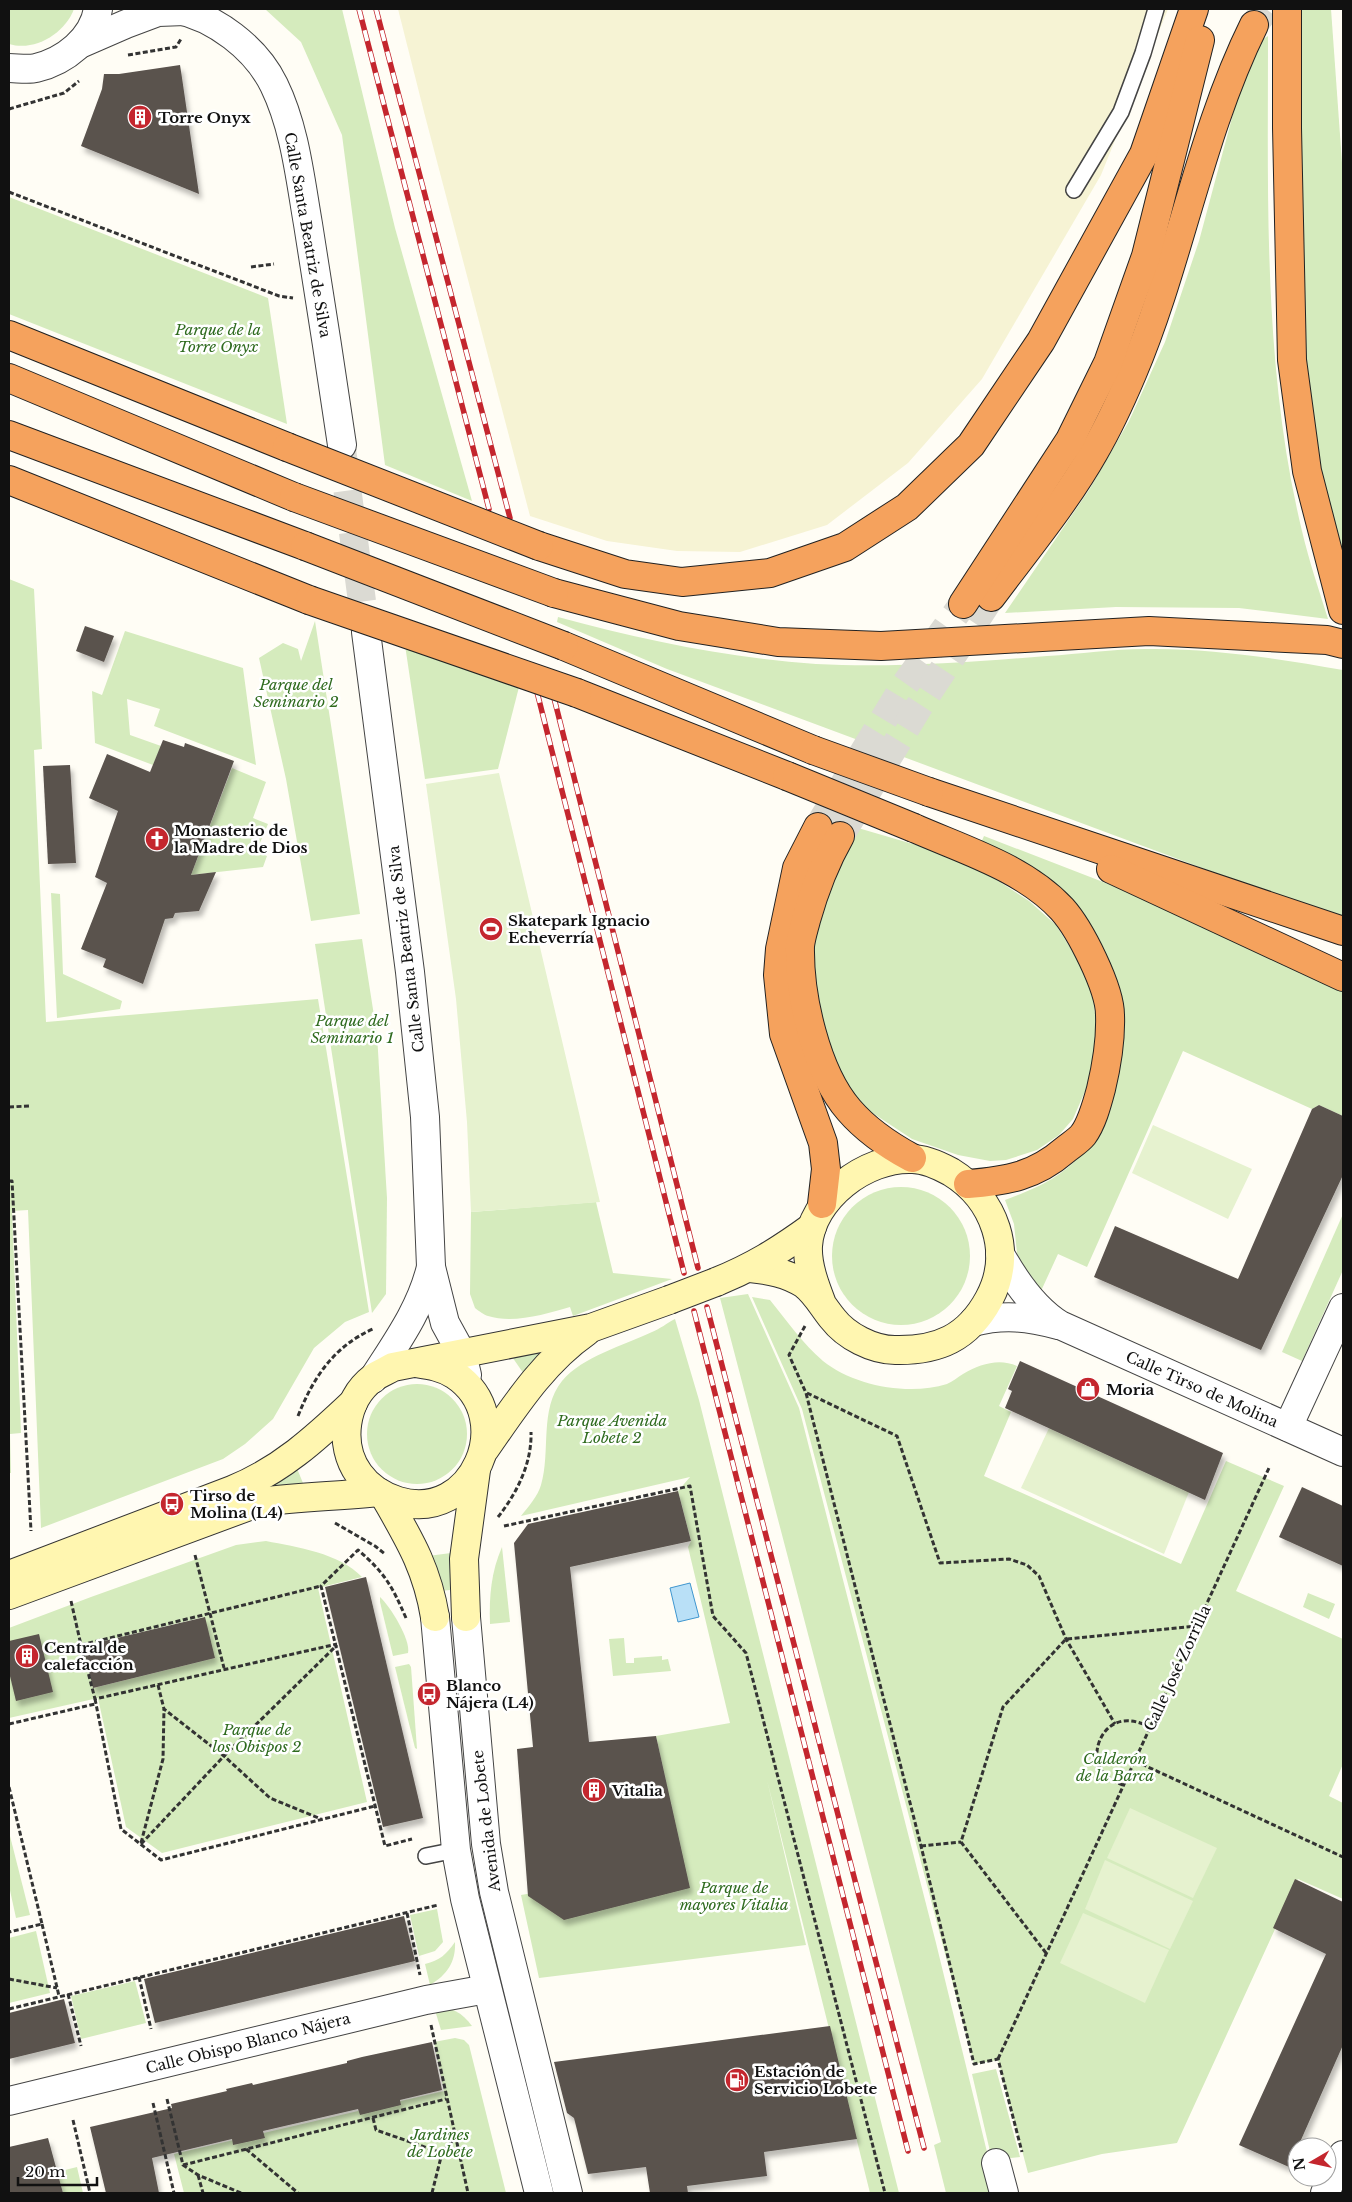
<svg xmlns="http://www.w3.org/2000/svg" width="1352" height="2202" font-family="'Libre Baskerville',serif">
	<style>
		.farmland { fill: #f6f3d4 }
		.green { fill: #d5ebbd; fill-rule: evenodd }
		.pitch { fill: #e6f2cf }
		.water { fill: #b9e0f7; stroke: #3f96cf }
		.building { fill: #5a524d; filter: url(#shadow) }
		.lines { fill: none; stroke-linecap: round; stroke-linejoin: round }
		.street-tunnel { stroke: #dbdad3; stroke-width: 28; stroke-dasharray: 28 14; stroke-linecap: butt }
		.highway-tunnel { stroke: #dbdad3; stroke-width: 28; stroke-dasharray: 28 14; stroke-linecap: butt }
		.lane-casing { stroke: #444; stroke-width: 18 }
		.street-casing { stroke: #444; stroke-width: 30 }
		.secondary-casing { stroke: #333; stroke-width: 30 }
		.highway-casing { stroke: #222; stroke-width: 30 }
		.path { stroke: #333; stroke-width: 3; stroke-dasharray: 5 2.5; stroke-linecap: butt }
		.lane { stroke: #fff; stroke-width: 15 }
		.street { stroke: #fff; stroke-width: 28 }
		.secondary { stroke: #fff6b0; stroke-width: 28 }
		.highway { stroke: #f5a25d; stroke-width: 28 }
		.rail-casing { stroke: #c4262e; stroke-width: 5.5 }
		.rail { stroke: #fff; stroke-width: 4; stroke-dasharray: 11; stroke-linecap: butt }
		.secondary-bridge-casing { stroke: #333; stroke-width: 30; stroke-linecap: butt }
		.highway-bridge-casing { stroke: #222; stroke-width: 30; stroke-linecap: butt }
		.secondary-bridge { stroke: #fff6b0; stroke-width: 28 }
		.highway-bridge { stroke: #f5a25d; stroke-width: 28 }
		.labels { text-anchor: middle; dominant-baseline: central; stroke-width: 5; stroke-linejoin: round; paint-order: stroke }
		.poi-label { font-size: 15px; font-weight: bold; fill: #111; stroke: #fff; text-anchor: start }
		.street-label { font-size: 15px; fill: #111; stroke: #fff }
		.park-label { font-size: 15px; font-style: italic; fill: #2f6b1f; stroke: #fff }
	</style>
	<defs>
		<filter id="shadow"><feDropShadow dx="3" dy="5.5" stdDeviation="2.5" flood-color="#0004"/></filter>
	</defs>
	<rect width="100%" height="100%" fill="#fffdf5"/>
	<path class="farmland" d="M398,9H1168L1101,175L982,379L908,463L827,525L740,552L677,551L607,541L530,516L424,112Z"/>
	<g class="green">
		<path d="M9,9H74C65,33 35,52 9,44Z"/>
		<path d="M265,9H342L395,228L472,501L385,465L342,135L301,42Z"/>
		<path d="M1297,9H1331L1343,177V569L1322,496L1305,373Z"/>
		<path d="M1268,36C1268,201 1263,370 1302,531C1309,561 1319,590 1328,619L1239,608L1116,607L1005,613L1089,490L1129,421L1165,342L1199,241L1236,103L1260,41Z"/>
		<path d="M9,197L268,298L287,424L9,314Z"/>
		<path d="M9,579L34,589L42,749L34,750L46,1022L318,999L369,1312L345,1322L314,1348L273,1419L245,1444L223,1459L41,1528L28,1210L12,1211L21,1433L10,1434L11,1473H9Z"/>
		<path d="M558,617C643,640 729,658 816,664C892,668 971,662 1047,656C1080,654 1112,649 1146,649C1213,648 1278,659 1343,670V916L1264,891L667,669L557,622Z"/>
		<path d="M315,621L360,914L311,921L286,779L259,658L283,643L298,649L301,661Z"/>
		<path d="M125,631L243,668L256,765L154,726L160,709L127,699L130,735L161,746L153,765L95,743L92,691L102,695Z"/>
		<path d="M405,645L519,687L498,769L425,779Z"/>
		<path d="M232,768L266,782L253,818L268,824L256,852L267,856L263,867L191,875Z"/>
		<path d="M858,828L930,849L989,875L1003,884L1029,901L1056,925L1079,962L1092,991L1097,1028L1092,1075L1073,1119L1059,1135L1037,1150L1006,1160L990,1161L958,1155L912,1139L871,1112L859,1101L837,1070L815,1010L812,931L849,840Z"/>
		<path d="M984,836L1116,887L1343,991V1116L1319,1105L1312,1109L1183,1051L1087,1267L1058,1254L1041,1291L1021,1265L1017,1253L1014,1224L1005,1200C1034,1189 1062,1178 1082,1153L1110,971L980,845Z"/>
		<path d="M51,893L60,894L63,974L122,1001L120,1009L57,1018Z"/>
		<path d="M362,939L377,1035L387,1198L386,1294L372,1313L315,944Z"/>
		<circle cx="901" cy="1256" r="69"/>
		<path d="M596,1202L613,1273L672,1279L573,1316L570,1307C546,1314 513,1324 488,1316C484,1315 479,1311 475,1308L470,1294L471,1212Z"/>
		<path d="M1343,1214V1270L1302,1361L1282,1352Z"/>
		<path d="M748,1294L799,1408L936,1943L997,2193H946L934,2145L941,2142L720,1298Z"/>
		<path d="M752,1297L770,1300C787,1321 803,1344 823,1361C854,1386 909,1396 947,1384C952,1382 958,1377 963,1374C980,1364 999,1358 1017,1366L999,1406L1011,1412L984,1476L1181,1564L1226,1461L1284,1486L1236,1591L1343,1639V1764L1329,1796L1343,1803V1899L1298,1879L1177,2143L1102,2154L1028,2173L998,2060L974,2064L802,1409Z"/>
		<path d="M675,1319L699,1400L899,2193H870L767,1780L806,1945L539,1978L521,1895L684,1866L656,1736L730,1723L688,1547L691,1541L678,1491L690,1477L521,1516C528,1507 538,1496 541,1485C551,1452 539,1409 562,1381C583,1356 623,1346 652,1332C660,1329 667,1323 675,1319Z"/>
		<path d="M508,1351H551L526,1377Z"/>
		<circle cx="417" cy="1434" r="50"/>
		<path d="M296,1466L305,1488L266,1495L265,1486Z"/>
		<path d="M266,1541C297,1547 339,1553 362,1577L318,1588L367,1802L162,1853L126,1827L98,1698L9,1718V1628L91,1597L236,1545ZM204,1617L214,1658L93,1688L83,1646Z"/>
		<path d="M502,1547L510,1622L490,1624C489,1597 491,1572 502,1547Z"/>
		<path d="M451,1553L450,1590L440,1591L428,1556Z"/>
		<path d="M1308,1593L1335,1604L1329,1619L1303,1607Z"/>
		<path d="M380,1597C390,1606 411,1640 408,1653L393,1656L380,1602Z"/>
		<path d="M624,1638L626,1663H634V1658L662,1656V1660L668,1659L671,1671L613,1676L609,1639Z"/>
		<path d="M409,1664L411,1667L417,1749L415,1748L395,1667Z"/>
		<path d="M9,1836H10L30,1915L16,1918L9,1886Z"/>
		<path d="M437,1909L443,1942L435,1951L419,1956L410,1915Z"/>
		<path d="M36,1931L50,1993L9,2003V1938Z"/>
		<path d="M455,1942C456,1962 447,1975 430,1985L425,1964C440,1960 446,1955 455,1942Z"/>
		<path d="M135,1981L146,2023L81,2039L71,1996Z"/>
		<path d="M434,2007C451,2007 462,2012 472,2026L441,2030Z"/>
		<path d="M455,2038L464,2040L469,2045L506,2193H184L174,2154L444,2091L434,2042Z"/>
		<path d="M996,2069L1020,2157L992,2160L972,2074Z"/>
		<path d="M77,2167L83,2193H63L57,2172Z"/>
	</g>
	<g class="pitch">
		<path d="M499,773L600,1202L471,1212L467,1122L456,999L426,784Z"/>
		<path d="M1153,1125L1252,1169L1228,1219L1132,1173Z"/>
		<path d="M1049,1428L1189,1492L1164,1554L1021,1488Z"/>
		<path d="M1130,1808L1217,1848L1193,1898L1107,1858Z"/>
		<path d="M1105,1860L1193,1901L1170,1949L1085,1909Z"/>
		<path d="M1083,1913L1169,1950L1145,2003L1060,1963Z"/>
	</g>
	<path class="water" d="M690,1583L699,1617L678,1622L670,1588Z"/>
	<g class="building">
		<path d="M180,65L182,78L199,194L81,146L102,89L104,74H119Z"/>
		<path d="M85,626L114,636L104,662L76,651Z"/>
		<path d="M163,740L184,747L185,743L234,761L191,875L216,872L199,911L175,913L173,918L165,919L143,984L103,967L106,959L81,949L107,883L95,877L118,811L89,798L107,754L150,772Z"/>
		<path d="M70,765L76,863L48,864L43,766Z"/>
		<path d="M1319,1105L1343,1116V1175L1261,1350L1094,1277L1115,1226L1238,1279L1312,1109Z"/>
		<path d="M1020,1361L1223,1453L1205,1500L1005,1408L1012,1391L1008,1389Z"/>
		<path d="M1302,1487L1343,1506V1566L1279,1537Z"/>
		<path d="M678,1491L691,1541L570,1567L589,1742L656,1736L690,1888L564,1920L528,1896L517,1749L533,1747L514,1543L528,1524Z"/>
		<path d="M366,1577L423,1818L383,1827L325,1587Z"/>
		<path d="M205,1617L215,1658L93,1688L83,1646Z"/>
		<path d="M39,1634L53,1692L16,1701L9,1672V1641Z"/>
		<path d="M1295,1879L1343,1902V2045L1289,2167L1239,2145L1326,1954L1273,1928Z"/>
		<path d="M404,1916L415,1961L155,2023L144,1979Z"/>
		<path d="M64,1999L75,2043L9,2059V2013Z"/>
		<path d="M830,2026L857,2139L764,2152L767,2176L687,2186L688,2193H650L646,2167L588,2174L574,2118L567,2113L554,2062Z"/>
		<path d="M432,2042L442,2090L400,2100L401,2105L360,2115L358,2109L263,2131L265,2138L233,2145L232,2139L152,2158L159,2193H106L90,2127L172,2108L171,2104L227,2091L226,2089L252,2083L253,2085L347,2063V2061L362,2057Z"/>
		<path d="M48,2138L63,2193H9V2147Z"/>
	</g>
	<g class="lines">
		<path class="street-tunnel" d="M342,449L366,632"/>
		<g class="highway-tunnel">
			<path d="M1254,25L1266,9"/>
			<path d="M818,827L904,686L963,604"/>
			<path d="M840,836L918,708L991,597"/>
		</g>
		<g class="lane-casing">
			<g id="lane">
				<path d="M1074,190L1121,112L1143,53L1156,9"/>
				<path d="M426,1856L456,1850"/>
			</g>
		</g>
		<g class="street-casing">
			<g id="street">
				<path d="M175,9C215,17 256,48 274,85C295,128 300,178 308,224C320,298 331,371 342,445"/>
				<path d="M80,44L126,24L158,12L185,11"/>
				<path d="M9,68C17,68 28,70 36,68C65,61 93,39 98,9"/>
				<path d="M366,632L410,972L425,1117L431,1267L445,1323L462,1354L467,1375"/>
				<path d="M1000,1254C1015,1281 1034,1309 1060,1325L1343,1452"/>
				<path d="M973,1322C1004,1314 1028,1317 1058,1325"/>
				<path d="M373,1379C396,1343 421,1309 431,1267"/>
				<path d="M1288,1427L1343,1308"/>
				<path d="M435,1617L456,1850L465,1899L539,2193"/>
				<path d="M466,1617L486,1844L494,1892L568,2193"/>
				<path d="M9,2101L426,2000L487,1989"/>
				<path d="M996,2163L1004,2193"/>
				<path d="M1325,2193L1343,2155"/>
			</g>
		</g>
		<g class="secondary-casing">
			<g id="secondary">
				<path d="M750,1268C769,1270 787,1273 804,1284C816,1293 823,1307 833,1319C846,1336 873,1350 895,1350C938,1351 968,1338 989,1299C1014,1253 995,1199 951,1172C940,1166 925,1159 912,1159C866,1157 811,1198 808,1246C807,1265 815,1286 822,1304"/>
				<path d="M716,1282C753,1267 779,1251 812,1227"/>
				<path d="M416,1363C429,1365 443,1367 455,1375C519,1418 473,1524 398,1501C382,1496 369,1488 359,1474C338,1445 344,1400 373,1378C379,1374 386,1371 393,1367L591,1328L669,1300"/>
				<path d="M485,1449C515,1406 543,1362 586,1332"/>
				<path d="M385,1497C409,1539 427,1568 435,1617"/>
				<path d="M9,1575L232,1490C280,1471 316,1438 353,1403"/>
				<path d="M9,1595L260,1502C299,1497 339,1496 378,1492"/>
				<path d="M466,1617L464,1559L476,1470"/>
			</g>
		</g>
		<g class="highway-casing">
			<g id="highway">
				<path d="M1287,9V128L1292,360L1307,471L1343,610"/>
				<path d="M9,335L287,447"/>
				<path d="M9,378L294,497"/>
				<path d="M9,435L305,546"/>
				<path d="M9,480L309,600"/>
				<path d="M539,546L625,574L682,582L770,573L845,547L907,507L971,445L1041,341L1144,154L1194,9"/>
				<path d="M554,593L679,626L778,642L881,646L1149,631L1327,640L1343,644"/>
				<path d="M991,597C1026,550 1065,503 1094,452C1108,428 1121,400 1132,374C1180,261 1199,136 1254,25"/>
				<path d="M963,604L1070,440L1108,363L1146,256L1200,40"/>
				<path d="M564,646L813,750"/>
				<path d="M577,693L787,776"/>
				<path d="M929,792L1343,931"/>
				<path d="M818,827L797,868L780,949L778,975L784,1034L823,1143L826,1169L822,1204"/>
				<path d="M914,828C964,850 1024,868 1062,909C1080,929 1110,988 1110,1015C1111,1041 1107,1064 1101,1089C1097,1104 1092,1123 1083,1135C1078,1141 1071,1145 1065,1150C1035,1176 1007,1181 968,1184"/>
				<path d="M840,836C824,864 815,888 806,920C804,928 801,937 800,946C799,996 816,1072 849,1110C867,1131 888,1145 912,1158"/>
				<path d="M1111,869L1343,977"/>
			</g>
		</g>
		<g class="path">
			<path d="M128,55L176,47L181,39"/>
			<path d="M9,109L64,93L79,81"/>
			<path d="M9,192L279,296L293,298"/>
			<path d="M251,267L274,264"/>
			<path d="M9,1107L29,1106"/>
			<path d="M9,1181H12L31,1531"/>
			<path d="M805,1326L789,1355L806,1393L921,1846L974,2064L998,2059L1022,2152"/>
			<path d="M807,1393L897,1436L940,1563L1009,1559L1027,1565L1039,1576L1066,1639L1115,1724"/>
			<path d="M298,1416C313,1378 334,1346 373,1329"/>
			<path d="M498,1517C517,1493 532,1463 531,1432"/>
			<path d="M335,1523L375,1546L385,1554"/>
			<path d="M504,1526L690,1486L713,1616L746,1653L885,2193"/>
			<path d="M195,1555L224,1668"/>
			<path d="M71,1601L81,1645L321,1586"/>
			<path d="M406,1618C392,1586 385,1573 358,1550L321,1586L385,1846L412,1839"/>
			<path d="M81,1645L95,1699L337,1644"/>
			<path d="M158,1685L164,1709L224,1756L270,1798L321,1819"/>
			<path d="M95,1699L121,1829L161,1860L375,1806"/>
			<path d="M9,1724L95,1704"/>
			<path d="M1135,1761L1343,1857"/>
			<path d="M1123,1785C1115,1782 1107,1778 1101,1770C1090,1752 1102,1723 1124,1721C1133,1720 1142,1723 1150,1727"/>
			<path d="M9,1787L42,1924L9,1932"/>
			<path d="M141,1843L163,1759L164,1709"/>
			<path d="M141,1844L224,1756L337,1645"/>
			<path d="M921,1846L961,1842"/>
			<path d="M407,1913L420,1975"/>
			<path d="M42,1924L59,1996"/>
			<path d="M1046,1953L961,1842L1003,1707L1066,1639L1197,1626"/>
			<path d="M139,1977L151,2029"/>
			<path d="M9,1979L57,1988"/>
			<path d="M68,1994L81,2046"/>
			<path d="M9,2009L438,1905"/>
			<path d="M431,2025L468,2193"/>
			<path d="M998,2059L1269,1468"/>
			<path d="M167,2099L183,2165L198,2175L241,2193"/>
			<path d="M153,2103L174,2193"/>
			<path d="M373,2118L376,2130L442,2153"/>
			<path d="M73,2120L90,2193"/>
			<path d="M246,2149L298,2193"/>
			<path d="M183,2165L446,2099"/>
			<path d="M198,2175L203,2193"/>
			<path d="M432,2193L442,2153L454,2139"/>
		</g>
		<use href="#lane" class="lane"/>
		<use href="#street" class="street"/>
		<use href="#secondary" class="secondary"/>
		<use href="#highway" class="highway"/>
		<g class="rail-casing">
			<g id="rail">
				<path d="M359,9L489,509"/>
				<path d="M376,9L510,518"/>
				<path d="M537,692L684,1273"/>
				<path d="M554,698L698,1268"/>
				<path d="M707,1307L924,2148"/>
				<path d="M694,1311L908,2151"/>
			</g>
		</g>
		<use href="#rail" class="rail"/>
		<g class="secondary-bridge-casing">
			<path id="secondary-bridge" d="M669,1300L716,1282"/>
		</g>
		<g class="highway-bridge-casing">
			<g id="highway-bridge">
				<path d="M287,447L539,546"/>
				<path d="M294,497L554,593"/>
				<path d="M305,546L564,646"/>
				<path d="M309,600L577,693"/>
				<path d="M813,750L929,792"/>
				<path d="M787,776L914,828"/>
			</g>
		</g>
		<use href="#secondary-bridge" class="secondary-bridge"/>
		<use href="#highway-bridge" class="highway-bridge"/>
	</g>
	<defs>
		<g id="building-disc" transform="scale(1.25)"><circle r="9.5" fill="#c4262e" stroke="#fff"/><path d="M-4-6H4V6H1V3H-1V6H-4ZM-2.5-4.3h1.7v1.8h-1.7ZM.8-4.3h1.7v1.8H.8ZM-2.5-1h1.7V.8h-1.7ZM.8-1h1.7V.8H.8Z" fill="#fff"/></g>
		<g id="church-disc" transform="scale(1.25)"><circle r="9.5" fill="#c4262e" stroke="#fff"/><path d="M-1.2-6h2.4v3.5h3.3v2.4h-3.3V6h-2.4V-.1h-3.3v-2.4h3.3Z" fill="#fff"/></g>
		<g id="stadium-disc" transform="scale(1.25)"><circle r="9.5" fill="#c4262e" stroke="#fff"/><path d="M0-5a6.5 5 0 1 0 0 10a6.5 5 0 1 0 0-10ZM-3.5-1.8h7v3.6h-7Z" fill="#fff"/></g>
		<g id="shop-disc" transform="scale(1.25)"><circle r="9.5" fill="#c4262e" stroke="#fff"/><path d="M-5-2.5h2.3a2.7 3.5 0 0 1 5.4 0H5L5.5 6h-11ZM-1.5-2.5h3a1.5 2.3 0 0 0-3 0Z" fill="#fff"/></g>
		<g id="bus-disc" transform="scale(1.25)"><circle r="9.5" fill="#c4262e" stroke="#fff"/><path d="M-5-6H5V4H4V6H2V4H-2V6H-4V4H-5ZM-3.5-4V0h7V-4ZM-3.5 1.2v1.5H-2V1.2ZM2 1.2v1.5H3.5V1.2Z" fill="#fff"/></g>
		<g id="fuel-disc" transform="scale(1.25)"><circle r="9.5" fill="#c4262e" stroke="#fff"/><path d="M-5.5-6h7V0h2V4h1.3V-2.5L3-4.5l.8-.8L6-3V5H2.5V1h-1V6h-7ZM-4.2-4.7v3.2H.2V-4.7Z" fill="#fff"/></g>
	</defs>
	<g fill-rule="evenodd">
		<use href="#building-disc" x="140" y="117"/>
		<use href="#church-disc" x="157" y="839"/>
		<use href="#stadium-disc" x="491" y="929"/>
		<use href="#shop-disc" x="1088" y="1389"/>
		<use href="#bus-disc" x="172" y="1504"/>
		<use href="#building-disc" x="27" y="1656"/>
		<use href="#bus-disc" x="429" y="1694"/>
		<use href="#building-disc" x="594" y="1790"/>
		<use href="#fuel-disc" x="737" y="2080"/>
	</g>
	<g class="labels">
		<g class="poi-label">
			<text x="158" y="117">Torre Onyx</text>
			<text x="174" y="830">Monasterio de<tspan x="174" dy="17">la Madre de Dios</tspan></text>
			<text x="508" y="920">Skatepark Ignacio<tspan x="508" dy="17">Echeverría</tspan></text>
			<text x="1106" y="1389">Moria</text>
			<text x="190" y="1495">Tirso de<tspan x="190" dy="17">Molina (L4)</tspan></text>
			<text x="44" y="1647">Central de<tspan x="44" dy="17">calefacción</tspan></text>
			<text x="446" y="1685">Blanco<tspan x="446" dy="17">Nájera (L4)</tspan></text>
			<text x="612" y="1790">Vitalia</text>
			<text x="754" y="2071">Estación de<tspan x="754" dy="17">Servicio Lobete</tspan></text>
		</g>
		<g class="street-label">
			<text transform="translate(308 235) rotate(80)">Calle Santa Beatriz de Silva</text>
			<text transform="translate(406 949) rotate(-97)">Calle Santa Beatriz de Silva</text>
			<text transform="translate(1202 1389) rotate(24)">Calle Tirso de Molina</text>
			<text transform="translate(1177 1668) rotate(-65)">Calle José Zorrilla</text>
			<text transform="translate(486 1821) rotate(-97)">Avenida de Lobete</text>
			<text transform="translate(248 2043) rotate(-14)">Calle Obispo Blanco Nájera</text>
		</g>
		<g class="park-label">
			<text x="218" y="329">Parque de la<tspan x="218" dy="17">Torre Onyx</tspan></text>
			<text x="296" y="684">Parque del<tspan x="296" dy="17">Seminario 2</tspan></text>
			<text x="352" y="1020">Parque del<tspan x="352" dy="17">Seminario 1</tspan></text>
			<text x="612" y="1420">Parque Avenida<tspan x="612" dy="17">Lobete 2</tspan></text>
			<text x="257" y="1729">Parque de<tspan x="257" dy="17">los Obispos 2</tspan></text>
			<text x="1115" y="1758">Calderón<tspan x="1115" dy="17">de la Barca</tspan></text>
			<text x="734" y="1887">Parque de<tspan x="734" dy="17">mayores Vitalia</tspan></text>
			<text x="440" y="2134">Jardines<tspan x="440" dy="17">de Lobete</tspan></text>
		</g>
	</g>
	<rect width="1352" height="2202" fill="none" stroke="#111111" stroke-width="20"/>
	<g transform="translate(1312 2162) rotate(261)"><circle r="24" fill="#ffffff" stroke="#a0a0a0"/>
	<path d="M0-4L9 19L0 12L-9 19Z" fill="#c4262e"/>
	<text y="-8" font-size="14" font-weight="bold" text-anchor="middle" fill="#111111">N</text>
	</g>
	<path d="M18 2177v8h79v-8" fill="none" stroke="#111111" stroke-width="2.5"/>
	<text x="25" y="2177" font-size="15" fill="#111111" stroke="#ffffff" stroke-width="4" paint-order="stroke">20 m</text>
</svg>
